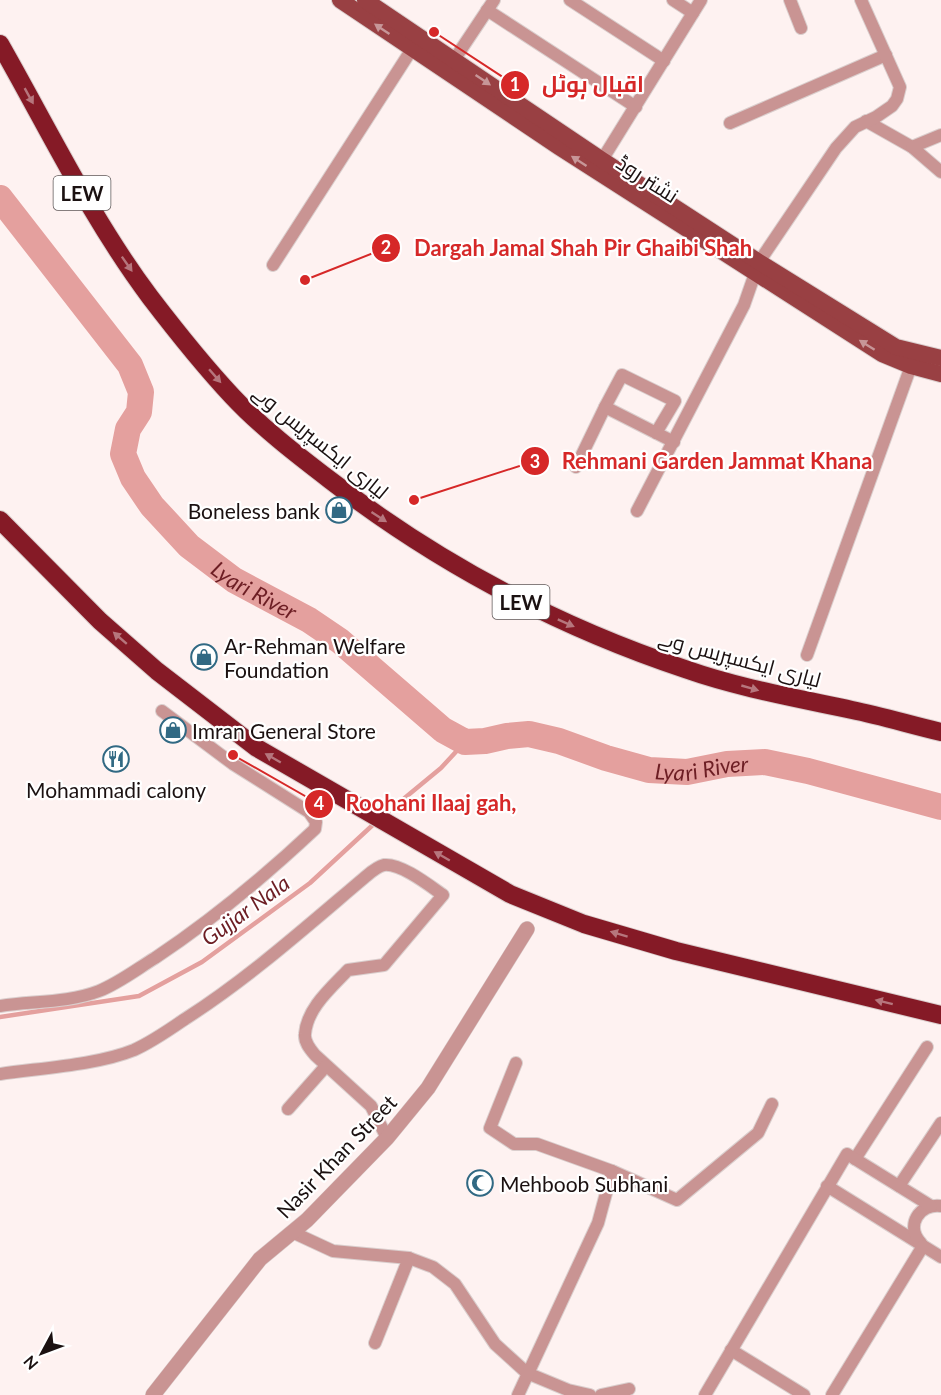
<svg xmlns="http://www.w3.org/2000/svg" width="941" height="1395" font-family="Lato,Cairo,sans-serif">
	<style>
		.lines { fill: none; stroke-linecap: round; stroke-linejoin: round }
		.stream { stroke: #e4a09e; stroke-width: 4.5 }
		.river { stroke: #e4a09e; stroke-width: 26 }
		.minor-casing { stroke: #dacecd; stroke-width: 14 }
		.tertiary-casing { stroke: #dacecd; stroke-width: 16 }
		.primary-casing { stroke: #dacecd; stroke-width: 18 }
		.motorway-casing { stroke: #dacecd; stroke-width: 20 }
		.minor { stroke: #c99493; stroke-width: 12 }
		.tertiary { stroke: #c99493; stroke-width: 15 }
		.primary { stroke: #994043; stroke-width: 16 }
		.motorway { stroke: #851a26; stroke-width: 18 }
		.oneway { fill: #c79698 }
		.oneway2 { fill: #b6767d }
		.labels { text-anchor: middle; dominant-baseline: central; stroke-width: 4.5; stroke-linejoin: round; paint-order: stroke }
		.shield { fill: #fff; stroke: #5f5858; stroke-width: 1.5 }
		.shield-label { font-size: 20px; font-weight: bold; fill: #1b1111 }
		.street-label { font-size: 21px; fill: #1b1111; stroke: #fff }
		.poi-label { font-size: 21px; fill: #1b1111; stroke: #fff; text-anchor: start }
		.water-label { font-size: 22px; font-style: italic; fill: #6d1e24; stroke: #fff }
		.leader { fill: none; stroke: #d62828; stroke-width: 2 }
		.callout-dot { fill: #d62828; stroke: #fff; stroke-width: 2 }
		.mark-label { font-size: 18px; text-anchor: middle; font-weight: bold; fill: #fff }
		.callout-label { font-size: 22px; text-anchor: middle; font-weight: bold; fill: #d62828; stroke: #fff; stroke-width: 4.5; stroke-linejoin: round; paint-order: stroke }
	</style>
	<rect width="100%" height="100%" fill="#fef2f1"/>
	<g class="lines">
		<g class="stream">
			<path d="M384,815L441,768L465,742"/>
			<path d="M0,1017L139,996L202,962L310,883L376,822"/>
		</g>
		<path class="river" id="s1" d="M0,198L130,365L141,392L139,412L128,429L123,454L133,478L152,506L189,546L234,580L309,620L340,641L443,730L465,742L485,741L507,736L529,734L559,741L606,758L649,770L687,772L727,764L765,762L808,771L941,807"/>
		<g class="minor-casing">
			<g id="minor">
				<path d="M570,0L664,61"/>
				<path d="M673,0L693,13"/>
				<path d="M790,0L801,28"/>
				<path d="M487,10L636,107"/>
				<path d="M454,60L494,0"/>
				<path d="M866,121L912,147L941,172"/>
				<path d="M730,123L886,55"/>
				<path d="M912,147L941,135"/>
				<path d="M602,160L701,0"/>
				<path d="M273,265L412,49"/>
				<path d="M656,433L675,401L622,375L605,407L674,442"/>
				<path d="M576,467L605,407"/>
				<path d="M637,511L744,305L759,262L836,148L855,127L876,117L892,106L897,99L900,87L861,0"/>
				<path d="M807,655L911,366"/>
				<path d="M0,1006C33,1001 68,1003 99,991C119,983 137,969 155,958C212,920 265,876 315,829L316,822L309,812L233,764L162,711"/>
				<path d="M516,1063L490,1128L514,1144H537L612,1171L677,1200L758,1133L772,1104"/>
				<path d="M0,1074C41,1068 97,1065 134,1050C152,1042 169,1030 185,1019C249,978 306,927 364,878C370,873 376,867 384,865C401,863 430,886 443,895L384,965L348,970C331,988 307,1008 305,1034C304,1042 310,1049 315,1055L371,1106L387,1138"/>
				<path d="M288,1109L326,1066"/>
				<path d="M855,1159L927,1047"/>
				<path d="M827,1186L941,1257"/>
				<path d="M899,1186L941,1123"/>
				<path d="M292,1232L333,1251L409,1258L433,1267L455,1284L495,1344L527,1373L568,1390L590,1395"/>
				<path d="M921,1243C905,1226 919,1203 941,1206"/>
				<path d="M375,1343L409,1258"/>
				<path d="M731,1350L804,1395"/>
				<path d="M518,1395L598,1223L612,1171"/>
				<path d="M601,1395L629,1389"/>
				<path d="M705,1395L847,1154L931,1206"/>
				<path d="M832,1395L923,1246"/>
			</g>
		</g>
		<g class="tertiary-casing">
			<path id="tertiary" d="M153,1395L260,1259L307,1220L387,1138L428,1088L527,929"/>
		</g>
		<g class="primary-casing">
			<g id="primary">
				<path d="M340,0L559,147L882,354L911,366L941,374"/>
				<path d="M365,0L602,160L759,262L896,347L941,358"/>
			</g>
		</g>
		<g class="motorway-casing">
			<g id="motorway">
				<path d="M0,44C49,130 91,218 150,297C176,331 203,365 232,396C261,427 296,454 330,480C438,563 556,626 685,669C739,688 796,698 852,710C882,716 911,725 941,732"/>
				<path d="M0,520L100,621L157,671L257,748L510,894L584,924L676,951L941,1015"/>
			</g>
		</g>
		<use href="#minor" class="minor"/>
		<use href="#tertiary" class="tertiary"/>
		<use href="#primary" class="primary"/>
		<use href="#motorway" class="motorway"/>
	</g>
	<defs><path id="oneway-solid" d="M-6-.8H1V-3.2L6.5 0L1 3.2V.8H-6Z" transform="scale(1.5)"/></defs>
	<g class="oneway">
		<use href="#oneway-solid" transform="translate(382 29) rotate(-146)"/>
		<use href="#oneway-solid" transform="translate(483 80) rotate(34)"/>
		<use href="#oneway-solid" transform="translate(579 161) rotate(-147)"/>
		<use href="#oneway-solid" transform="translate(867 345) rotate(-148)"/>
	</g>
	<g class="oneway2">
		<use href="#oneway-solid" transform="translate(29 96) rotate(61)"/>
		<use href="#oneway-solid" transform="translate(127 264) rotate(55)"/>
		<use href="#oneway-solid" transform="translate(215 376) rotate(49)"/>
		<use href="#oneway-solid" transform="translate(379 517) rotate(33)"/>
		<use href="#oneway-solid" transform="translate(566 623) rotate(24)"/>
		<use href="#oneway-solid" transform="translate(120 638) rotate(-139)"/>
		<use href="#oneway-solid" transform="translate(750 688) rotate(16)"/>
		<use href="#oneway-solid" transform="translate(273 758) rotate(-150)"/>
		<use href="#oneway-solid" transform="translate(442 856) rotate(-150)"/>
		<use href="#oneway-solid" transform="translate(619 934) rotate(-163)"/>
		<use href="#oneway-solid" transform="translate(884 1002) rotate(-166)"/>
	</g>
	<defs>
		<g id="shop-ring" transform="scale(1.35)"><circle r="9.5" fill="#fff" stroke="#316983" stroke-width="1.5"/><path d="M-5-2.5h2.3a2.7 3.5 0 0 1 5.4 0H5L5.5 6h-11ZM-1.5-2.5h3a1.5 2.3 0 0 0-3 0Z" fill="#316983"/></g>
		<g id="restaurant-ring" transform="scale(1.35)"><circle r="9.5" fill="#fff" stroke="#316983" stroke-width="1.5"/><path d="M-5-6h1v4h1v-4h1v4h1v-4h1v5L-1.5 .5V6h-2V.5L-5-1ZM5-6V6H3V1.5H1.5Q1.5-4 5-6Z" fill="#316983"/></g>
		<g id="mosque-ring" transform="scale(1.35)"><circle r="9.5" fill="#fff" stroke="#316983" stroke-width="1.5"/><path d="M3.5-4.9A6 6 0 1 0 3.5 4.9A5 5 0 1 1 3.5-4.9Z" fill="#316983"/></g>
	</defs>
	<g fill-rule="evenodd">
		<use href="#shop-ring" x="339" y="510"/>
		<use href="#shop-ring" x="204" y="657"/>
		<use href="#shop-ring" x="173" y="730"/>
		<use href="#restaurant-ring" x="116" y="759"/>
		<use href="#mosque-ring" x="480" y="1183"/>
	</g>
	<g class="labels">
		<g class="shield">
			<rect x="53.5" y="176" width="57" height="34" rx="4.5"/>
			<rect x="492.5" y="585" width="57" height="34" rx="4.5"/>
		</g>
		<g class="shield-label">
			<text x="82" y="193">LEW</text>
			<text x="521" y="602">LEW</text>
		</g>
		<g class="street-label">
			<text transform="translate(648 178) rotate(33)">نشتر روڈ</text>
			<text transform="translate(321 441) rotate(39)">لیاری ایکسپریس وے</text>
			<text transform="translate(740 658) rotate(15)">لیاری ایکسپریس وے</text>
			<text transform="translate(336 1156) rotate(-46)">Nasir Khan Street</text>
		</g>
		<g class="poi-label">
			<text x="320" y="510" text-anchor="end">Boneless bank</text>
			<text x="224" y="645">Ar-Rehman Welfare<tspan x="224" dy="24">Foundation</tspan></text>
			<text x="192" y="730">Imran General Store</text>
			<text x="116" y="789" text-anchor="middle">Mohammadi calony</text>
			<text x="500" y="1183">Mehboob Subhani</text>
		</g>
		<g class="water-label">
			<text stroke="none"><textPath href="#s1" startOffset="500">Lyari River</textPath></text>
			<text stroke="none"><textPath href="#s1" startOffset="1004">Lyari River</textPath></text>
			<text transform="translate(245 910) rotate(-36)">Gujjar Nala</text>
		</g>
	</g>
	<path class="leader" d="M434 32L515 85M305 280L386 248M414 500L535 461M233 755L319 804"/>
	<g class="callout-dot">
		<circle cx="434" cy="32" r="6"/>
		<circle cx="305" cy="280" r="6"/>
		<circle cx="414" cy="500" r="6"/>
		<circle cx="233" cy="755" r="6"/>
		<circle cx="515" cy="85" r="15"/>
		<circle cx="386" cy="248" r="15"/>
		<circle cx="535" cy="461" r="15"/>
		<circle cx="319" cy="804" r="15"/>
	</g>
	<g class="mark-label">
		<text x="515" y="91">1</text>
		<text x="386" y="254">2</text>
		<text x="535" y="468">3</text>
		<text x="319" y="810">4</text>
	</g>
	<g class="callout-label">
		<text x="593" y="92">اقبال ہوٹل</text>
		<text x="583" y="256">Dargah Jamal Shah Pir Ghaibi Shah</text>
		<text x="717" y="469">Rehmani Garden Jammat Khana</text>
		<text x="431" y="811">Roohani Ilaaj gah,</text>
	</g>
	<g transform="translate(42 1353) rotate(229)" stroke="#ffffff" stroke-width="4.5" paint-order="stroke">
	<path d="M0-4.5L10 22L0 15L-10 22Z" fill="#1b1111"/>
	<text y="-9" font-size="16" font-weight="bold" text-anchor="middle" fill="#1b1111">N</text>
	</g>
</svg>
